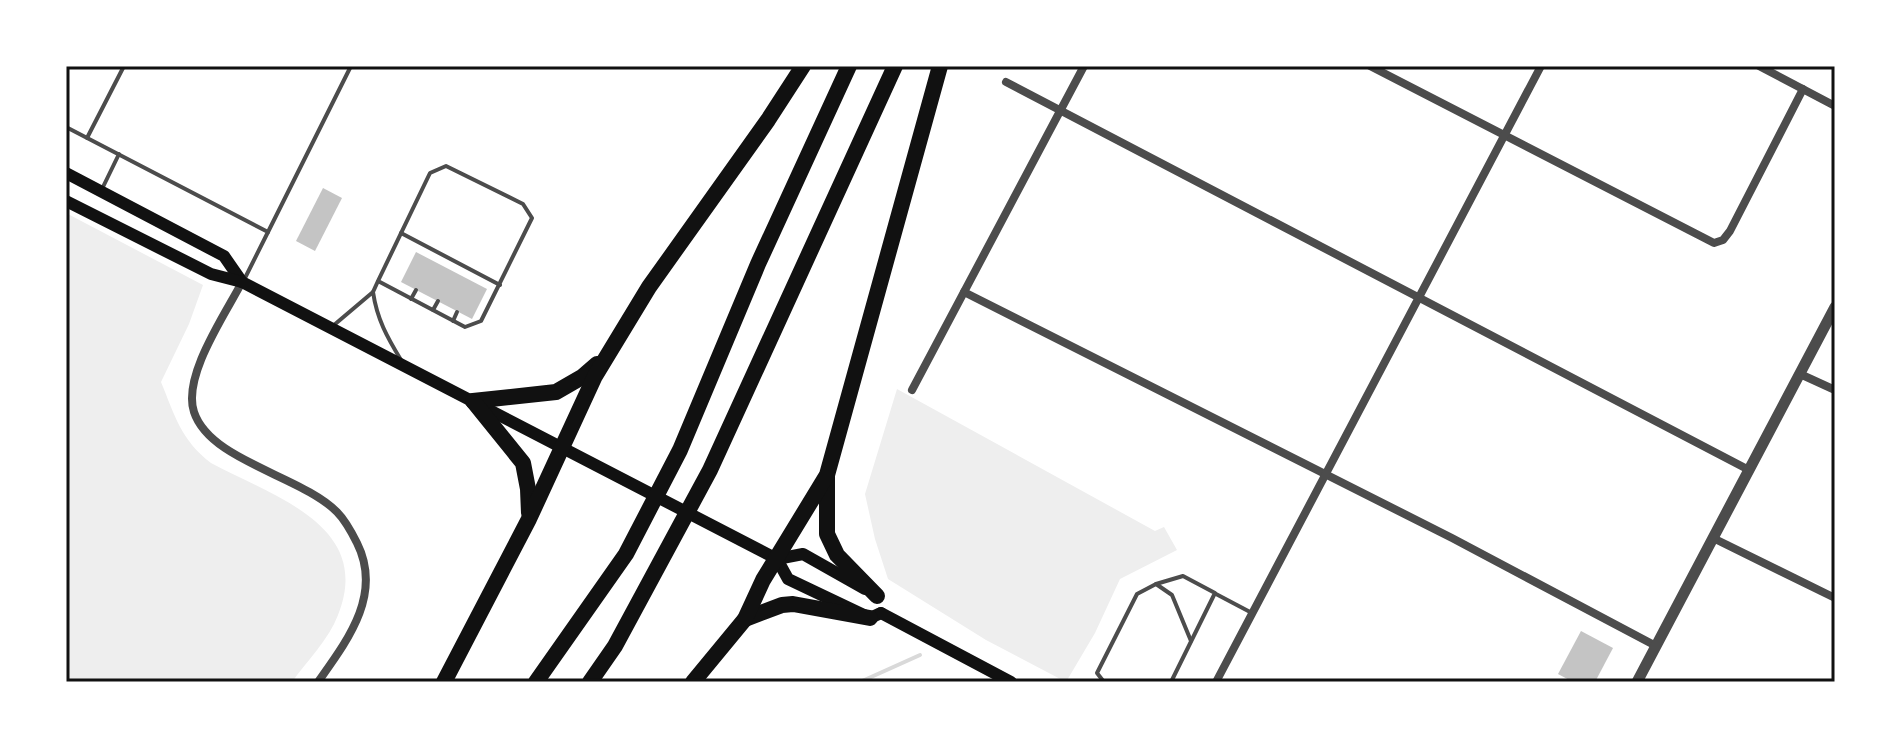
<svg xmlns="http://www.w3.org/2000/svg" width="1901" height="748" font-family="'Noto Sans',sans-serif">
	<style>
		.green { fill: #eee }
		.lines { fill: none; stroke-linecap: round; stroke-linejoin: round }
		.stream { stroke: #d9d9d9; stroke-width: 4 }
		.building { fill: #c4c4c4 }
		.service { stroke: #4c4c4c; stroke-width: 4 }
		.minor { stroke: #4c4c4c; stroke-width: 8 }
		.tertiary { stroke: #4c4c4c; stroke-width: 11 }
		.secondary { stroke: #111; stroke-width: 12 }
		.motorway { stroke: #111; stroke-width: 16 }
		.neatline { fill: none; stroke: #111; stroke-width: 3 }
	</style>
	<rect width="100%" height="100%" fill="#fff"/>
	<g class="green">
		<path d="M66,213L203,285L189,324L161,382C175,416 181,440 211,463C272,496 374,525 338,615C329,639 307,661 292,682H66Z"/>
		<path d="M897,389L1155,531L1164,527L1177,550L1120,579L1095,633L1066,682L986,640L888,579L875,539L865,494Z"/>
	</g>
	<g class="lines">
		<path class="stream" d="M860,682L920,655"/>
	</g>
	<g class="building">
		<path d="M323,188L342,198L315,251L296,241Z"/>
		<path d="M416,252L487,289L472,319L401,282Z"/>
		<path d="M1581,631L1613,648L1595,682H1573L1558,674Z"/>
	</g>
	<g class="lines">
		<g class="service">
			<path d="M66,127L268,232L244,280"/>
			<path d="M87,138L124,66"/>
			<path d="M102,189L119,154"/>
			<path d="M268,232L351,66"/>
			<path d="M401,233L500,285"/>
			<path d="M373,292L378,281L430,173L446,166L523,204L532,218L481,321L465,327L378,281"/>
			<path d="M411,299L416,290"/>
			<path d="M433,310L438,301"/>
			<path d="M453,321L457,312"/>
			<path d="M334,325L373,292C377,319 387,337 401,360"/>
			<path d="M1156,584L1172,595L1191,641"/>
			<path d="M1216,594L1252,613"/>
			<path d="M1104,682L1097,673L1137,594L1156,584L1183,576L1215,593L1171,682"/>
		</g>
		<g class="minor">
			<path d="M1370,66L1714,243L1723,240L1730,231L1803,89"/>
			<path d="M1759,66L1835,106"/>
			<path d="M1006,82L1749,470"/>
			<path d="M242,282C226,313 182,376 194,412C210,461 302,476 337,512C345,520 352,533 357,543C383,595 347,641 318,682"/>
			<path d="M964,292L1452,538L1656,646"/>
			<path d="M1800,374L1835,390"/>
			<path d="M912,390L1084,66"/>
			<path d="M1713,538L1835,598"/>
			<path d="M1216,682L1541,66"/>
		</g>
		<path class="tertiary" d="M1637,682L1835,307"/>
		<g class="secondary">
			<path d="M66,173L224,256L242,282"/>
			<path d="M66,201L211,274L242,282L777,559L788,579L870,618L881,613"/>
			<path d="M777,559L803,554L865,589"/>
			<path d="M881,613L1011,682"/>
		</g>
		<g class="motorway">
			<path d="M473,401L556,392L582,377L597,364"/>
			<path d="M473,401L523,463L528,489L529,513"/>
			<path d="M827,476V534L837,555L877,596"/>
			<path d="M745,619L782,605L793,604L870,618"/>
			<path d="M444,682L529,519L595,376L649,287L768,120L803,66"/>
			<path d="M536,682L626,554L680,450L758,264L849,66"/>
			<path d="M590,682L615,646L710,470L895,66"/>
			<path d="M693,682L745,619L763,580L827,475L940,66"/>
		</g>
	</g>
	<rect width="1901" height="748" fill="none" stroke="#ffffff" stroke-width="136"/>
	<rect x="68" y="68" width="1765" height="612" class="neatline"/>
</svg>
